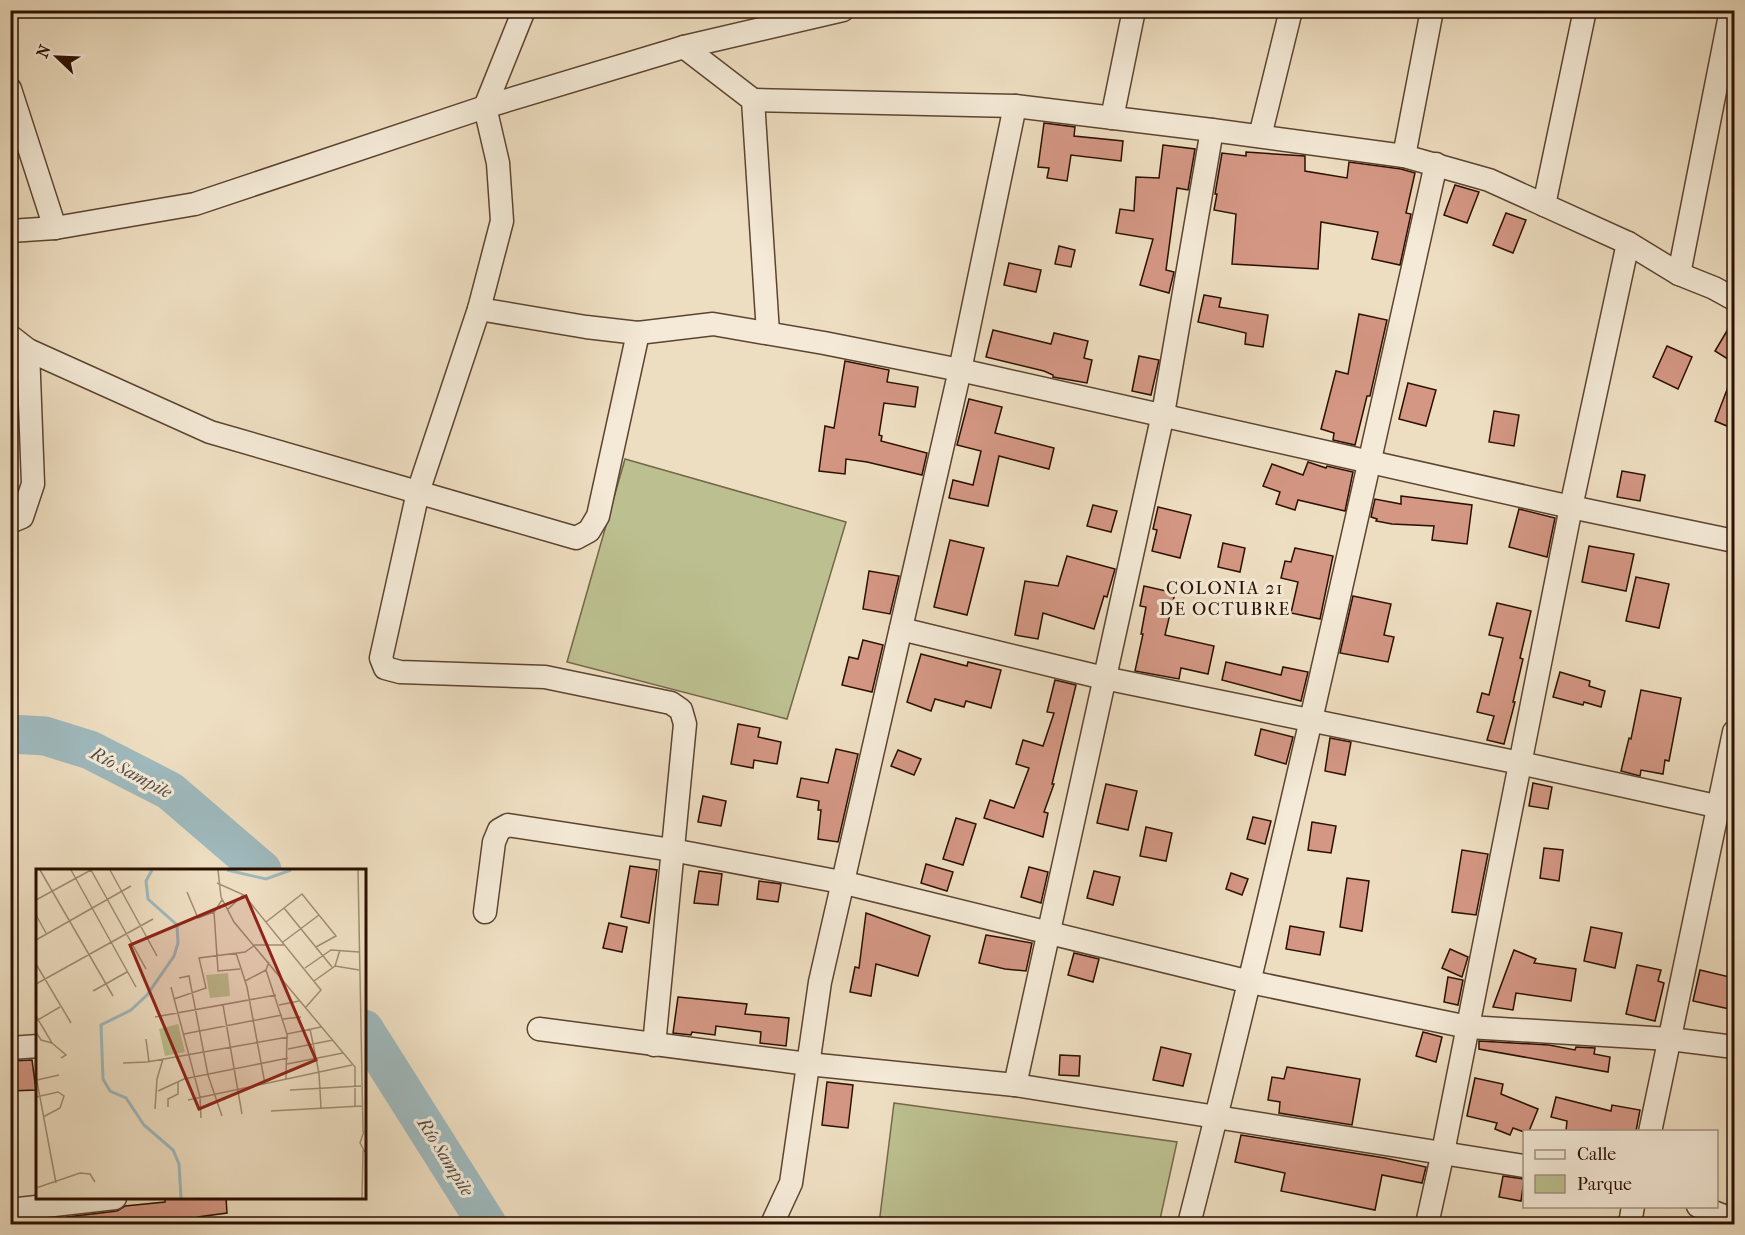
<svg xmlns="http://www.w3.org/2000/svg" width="1745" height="1235" font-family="'IM FELL French Canon',serif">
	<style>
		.green { fill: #bcc090; stroke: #746848; stroke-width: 1.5 }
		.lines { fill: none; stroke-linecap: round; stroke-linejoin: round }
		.river { stroke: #9fb9bd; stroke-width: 39 }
		.building { fill: #d49784; stroke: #2b1000; stroke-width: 1.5 }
		.minor-casing { stroke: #5c4430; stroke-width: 25 }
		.minor { stroke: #f4ead7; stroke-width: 22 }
		.labels { text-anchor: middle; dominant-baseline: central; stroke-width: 6; stroke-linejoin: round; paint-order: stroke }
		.neighbourhood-label { font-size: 18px; letter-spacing: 1.5px; fill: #2b1000; stroke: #f4ead7 }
		.water-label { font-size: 18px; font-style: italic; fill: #544b42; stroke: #f4ead7 }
		.inset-river { fill: none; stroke: #9fb9bd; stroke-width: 3 }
		.inset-road { fill: none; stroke: #a08c74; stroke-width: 1.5 }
		.view { fill: #8f2418; fill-opacity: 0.15; stroke: #8f2418; stroke-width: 3 }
		.inset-edge { fill: none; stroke: #2b1000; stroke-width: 3 }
	</style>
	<rect width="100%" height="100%" fill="#eedec1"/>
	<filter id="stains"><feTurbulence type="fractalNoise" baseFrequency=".00333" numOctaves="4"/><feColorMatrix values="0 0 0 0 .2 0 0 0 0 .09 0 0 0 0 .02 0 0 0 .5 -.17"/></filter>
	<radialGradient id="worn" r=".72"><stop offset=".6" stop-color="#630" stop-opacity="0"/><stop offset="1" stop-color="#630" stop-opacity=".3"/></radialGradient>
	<g class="green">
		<path d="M625,459L846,522L787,719L567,662Z"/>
		<path d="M894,1103L1177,1142L1159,1224H879Z"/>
	</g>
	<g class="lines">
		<g class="river">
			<path d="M10,734L45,736L90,750L170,791L262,870"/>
			<path d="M364,1029L487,1224"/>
		</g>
	</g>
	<g class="building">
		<path d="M1044,123L1075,127L1074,136L1123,141L1121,161L1071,155L1067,181L1047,178L1049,168L1038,167Z"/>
		<path d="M1163,145L1195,149L1188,190L1177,188L1166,270L1174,272L1169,293L1140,285L1153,239L1116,233L1120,209L1134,211L1136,177L1159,178Z"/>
		<path d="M1246,152L1305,156V171L1347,178L1349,162L1401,169L1415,173L1406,213L1411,214L1400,265L1372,259L1378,232L1321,222L1318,269L1232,264L1236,214L1214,210L1217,194H1215L1222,153L1246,156Z"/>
		<path d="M1455,185L1479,192L1467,223L1444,215Z"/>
		<path d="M1506,213L1526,220L1513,253L1493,245Z"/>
		<path d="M1059,246L1075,250L1071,267L1055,264Z"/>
		<path d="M1009,263L1041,270L1036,292L1004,285Z"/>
		<path d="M1204,295L1221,298L1219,307L1268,315L1263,347L1245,344L1246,333L1198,322Z"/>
		<path d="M1359,314L1387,320L1370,396H1367L1355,445L1333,440L1334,433L1321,429L1336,371L1348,374Z"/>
		<path d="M1734,319V363L1715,351Z"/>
		<path d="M993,330L1051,344L1054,333L1088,341L1084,358L1092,360L1087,383L1053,377V375L1044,371L986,357Z"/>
		<path d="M1667,346L1692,357L1678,389L1653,377Z"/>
		<path d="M1139,356L1159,360L1151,395L1132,391Z"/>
		<path d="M845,361L889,370L887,382L918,387L915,407L884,403L879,435L882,436L881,441L927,453L922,475L867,462L846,459L845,474L819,471L825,426L834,428Z"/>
		<path d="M1733,374L1734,375V429L1715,421Z"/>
		<path d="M1408,383L1436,390L1426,426L1399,419Z"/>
		<path d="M969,399L1002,407L995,433L1054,448L1049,469L999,456L988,506L949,498L953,480L973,485L981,451L957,445Z"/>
		<path d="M1494,411L1519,415L1514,446L1489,442Z"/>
		<path d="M1308,462L1326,468L1327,466L1353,472L1345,511L1298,500L1295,510L1276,504L1280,492L1263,486L1272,464L1303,475Z"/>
		<path d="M1622,471L1645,475L1640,501L1617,497Z"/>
		<path d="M1401,496L1472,505L1467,544L1432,540L1434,526L1392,524L1376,521L1377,519L1371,517L1375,499L1401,504Z"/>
		<path d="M1093,505L1117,511L1111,532L1087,526Z"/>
		<path d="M1158,507L1191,515L1180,558L1152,551L1157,530L1153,529Z"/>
		<path d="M1519,509L1555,518L1547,557L1509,547Z"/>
		<path d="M950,540L984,548L967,615L934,607Z"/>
		<path d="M1223,543L1245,548L1240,572L1218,567Z"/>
		<path d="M1589,546L1634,554L1626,591L1582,582Z"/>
		<path d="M1295,548L1333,556L1320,619L1291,613L1298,582L1281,578L1285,561L1291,562Z"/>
		<path d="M1067,556L1115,569L1107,597L1104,596L1094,629L1043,613L1038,639L1015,635L1025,581L1058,586Z"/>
		<path d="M869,571L899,576L890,614L863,609Z"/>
		<path d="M1636,577L1669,584L1659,628L1626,621Z"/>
		<path d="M1144,586L1175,593L1165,635L1214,646L1208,674L1181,668L1179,679L1135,671L1143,634H1141L1146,607L1140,606Z"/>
		<path d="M1353,596L1391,604L1384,635L1394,637L1388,662L1340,653Z"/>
		<path d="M1497,603L1531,611L1520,658L1523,659L1513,702H1515L1504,744L1487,740L1494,716L1477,712L1482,693L1489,695L1503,638L1489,635Z"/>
		<path d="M863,640L883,645L872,692L842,685L849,657L858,659Z"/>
		<path d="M921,654L967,666L968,662L1001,670L991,708L966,701L964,707L935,699L931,711L907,702Z"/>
		<path d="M1226,662L1281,675L1283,667L1308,672L1301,701L1222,680Z"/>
		<path d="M1560,672L1590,681L1589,686L1605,691L1601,707L1584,702L1583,705L1553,697Z"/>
		<path d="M1055,680L1076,685L1052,784H1054L1044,812L1048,813L1043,837L984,818L990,800L1014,808L1029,768L1016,764L1023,740L1043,746L1054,713L1047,712Z"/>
		<path d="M1641,690L1681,698L1669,761L1665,760L1663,774L1641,770L1640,776L1621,771L1629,738L1631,739Z"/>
		<path d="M738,724L760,728L758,737L781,742L777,764L754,760L753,768L731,764Z"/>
		<path d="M1261,729L1293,737L1286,764L1255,755Z"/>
		<path d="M1330,738L1351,742L1345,775L1325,771Z"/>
		<path d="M836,749L858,754L838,842L818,839L821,810H818L819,801L797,797L801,778L828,783Z"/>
		<path d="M898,750L921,759L914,775L891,766Z"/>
		<path d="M1533,783L1552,787L1548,809L1529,806Z"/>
		<path d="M1106,784L1137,791L1128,830L1097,823Z"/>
		<path d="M703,796L726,801L721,826L698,822Z"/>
		<path d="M1253,817L1271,821L1265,844L1247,839Z"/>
		<path d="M956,818L976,824L963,865L943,859Z"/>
		<path d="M1312,822L1336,826L1331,853L1308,850Z"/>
		<path d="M1146,827L1172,833L1166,861L1140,856Z"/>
		<path d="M1544,848L1563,850L1559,881L1540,878Z"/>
		<path d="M1462,850L1488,854L1476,915L1452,912Z"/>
		<path d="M926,864L953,872L947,891L921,883Z"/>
		<path d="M630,866L657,870L649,923L621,917Z"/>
		<path d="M1029,867L1048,872L1041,903L1021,897Z"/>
		<path d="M699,871L722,874L718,905L694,903Z"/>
		<path d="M1094,871L1120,877L1113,905L1087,898Z"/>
		<path d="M1231,873L1248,879L1242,895L1226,889Z"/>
		<path d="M1347,878L1369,881L1362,931L1340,927Z"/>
		<path d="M759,881L781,884L778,902L757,899Z"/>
		<path d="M866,913L930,936L918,976L876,964L871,996L850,992L855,967L859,968Z"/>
		<path d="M609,923L627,927L622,952L603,948Z"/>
		<path d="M1290,926L1324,932L1320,955L1286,949Z"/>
		<path d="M1591,927L1622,933L1615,968L1584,961Z"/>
		<path d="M986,935L1032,943L1026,971L1005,969L979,963Z"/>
		<path d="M1450,949L1468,957L1462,977L1442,968Z"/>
		<path d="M1514,950L1536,959L1534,963L1576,969L1571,1001L1516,993L1513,1010L1493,1007Z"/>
		<path d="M1074,953L1099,959L1093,982L1068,975Z"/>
		<path d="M1637,965L1661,970L1658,981L1664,983L1655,1021L1626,1014Z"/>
		<path d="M1700,970L1734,978V1010L1693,1001Z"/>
		<path d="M1448,977L1463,980L1458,1005L1444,1002Z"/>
		<path d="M678,997L747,1004L745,1014L789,1018L786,1046L760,1043L761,1032L716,1026L715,1035L692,1032L691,1035L673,1033Z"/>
		<path d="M1423,1032L1442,1037L1436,1062L1416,1056Z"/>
		<path d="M1479,1041L1549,1045L1575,1050L1576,1047L1595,1048L1594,1054L1610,1057L1608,1072L1479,1049Z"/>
		<path d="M1161,1047L1191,1054L1183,1086L1153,1080Z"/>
		<path d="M1060,1055L1080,1056L1079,1076L1059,1075Z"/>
		<path d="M32,1060L36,1090L10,1091V1061Z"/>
		<path d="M1287,1067L1360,1079L1352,1125L1279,1113L1280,1102L1268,1100L1272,1077L1284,1079Z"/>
		<path d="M1475,1078L1503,1084L1501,1094L1538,1109L1529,1131L1524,1132L1513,1128L1510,1135L1495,1129L1497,1123L1467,1116Z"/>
		<path d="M827,1082L853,1085L848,1128L822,1125Z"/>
		<path d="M1556,1097L1611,1111L1612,1105L1640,1110L1636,1131H1566L1567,1121L1551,1117Z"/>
		<path d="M1241,1135L1385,1158L1426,1167L1422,1183L1382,1175L1375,1210L1281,1191L1285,1173L1235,1162Z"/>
		<path d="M1503,1176L1524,1179L1521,1201L1499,1197Z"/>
		<path d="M165,1197H226L227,1213L198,1217V1221L157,1219L158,1224H68L67,1217L117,1211L125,1206L165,1202Z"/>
	</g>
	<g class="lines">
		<g class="minor-casing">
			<g id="minor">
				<path d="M524,10L485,107L498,163L502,221L479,309L418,492L381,658L385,668L400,672L545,677L671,703L681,710L685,724L654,1045"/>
				<path d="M684,47L753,100L768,333"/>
				<path d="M10,89L55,228"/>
				<path d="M753,100L1015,106L1212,130L1404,156L1489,180L1628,243L1679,274L1714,288L1734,299"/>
				<path d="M1112,118L1134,10"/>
				<path d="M1260,136L1291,10"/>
				<path d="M1404,156L1432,10"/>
				<path d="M1544,205L1585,10"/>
				<path d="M10,231L55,228L195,204L485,107L684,47L843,10"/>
				<path d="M1679,274L1731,10"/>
				<path d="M479,309L586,327L638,333L713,324L824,343L960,370L1571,507L1734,541"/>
				<path d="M10,336L28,350L210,432L576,538L589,531L598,516L638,333"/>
				<path d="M10,522L22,517L33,484L28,350"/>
				<path d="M901,629L1104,678L1520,763L1734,810"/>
				<path d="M485,912L494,842L499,830L508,825L672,850L841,882L1250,982L1468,1027L1670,1039L1734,1047"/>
				<path d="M539,1029L808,1064L1015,1085L1524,1166"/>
				<path d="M10,1048L38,1046"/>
				<path d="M1015,1085L1163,414L1212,130"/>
				<path d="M1650,1132L1734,732"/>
				<path d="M1698,1206L1734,1220"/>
				<path d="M10,1210L115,1198"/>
				<path d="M772,1224L791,1183L820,982L960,370L1015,106"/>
				<path d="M1189,1224C1279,873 1357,518 1436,164"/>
				<path d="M1427,1224L1443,1152L1571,507L1628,243"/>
				<path d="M1630,1224L1633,1206"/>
			</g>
		</g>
		<use href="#minor" class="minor"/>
	</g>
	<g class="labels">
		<g class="neighbourhood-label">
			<text x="1225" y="588">COLONIA 21<tspan x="1225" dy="21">DE OCTUBRE</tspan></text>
		</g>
		<g class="water-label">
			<text transform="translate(131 773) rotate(28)">Río Sampile</text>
			<text transform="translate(445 1157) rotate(58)">Río Sampile</text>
		</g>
	</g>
	<g transform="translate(36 869)">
		<rect width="330" height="330" fill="#eedec1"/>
		<path d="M192,104L194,127L174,129L170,106ZM142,155L149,183L129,187L123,160Z" fill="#bcc090"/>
		<path class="inset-river" d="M116,1L110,12L112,30L141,56L142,74L138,87L111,126L95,141L65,156L67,210L74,222L90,229L108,256L137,281L143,295L145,329M191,1L230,10L255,1"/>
		<path class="inset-road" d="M4,1L77,127M35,1L100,118M55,1L110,100M74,1L121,87M182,1L185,28L198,53L319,198V237M322,1L327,263M181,14L208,26L285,121L270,138M151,23L162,49L178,43M0,31L55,1M186,31L178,43L182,102L204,100M248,39L296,98M191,41L207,26M0,46L10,64M230,53L266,25L300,67L280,78M0,71L95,17M247,73L283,46M200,84L211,118L229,215M0,95L35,154M299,97L323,101M269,99L295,81L323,83M230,101L251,165L250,210M143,109L153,107L172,206L186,247M209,112L230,101L233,93M278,112L299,97L304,81M0,115L117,50M135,118L164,228L165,249M57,122L91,103M138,130L170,119L163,89L209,83L219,76H249M187,136L206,245M243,136L263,132M0,147L16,174L30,186L25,189M119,148L240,126M247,150L265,148M0,152L24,138M274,160L283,204L285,239M0,163L5,171L16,174M148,165L246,146M251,165L285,158M110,170L113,193M252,180L297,171M87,194L111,193L252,168M251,195L307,184M0,207L20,314M1,211L23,206M254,221L325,217M122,222L148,210L252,189M0,228L22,223L28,227L24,239L7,248M152,231L316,196M132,238V230L142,225V213M119,240L121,210L127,190M235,242L326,237M328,262L324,274L329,283M0,319L44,304L54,305L59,313M326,329L327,281"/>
		<path class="view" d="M210,27L280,191L163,240L94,76Z"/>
		<rect width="330" height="330" class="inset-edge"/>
	</g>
	<rect width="1745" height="1235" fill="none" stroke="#eedec1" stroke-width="36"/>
	<rect x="12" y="12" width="1721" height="1211" fill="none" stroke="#2b1000" stroke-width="3"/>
	<rect x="18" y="18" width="1709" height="1199" fill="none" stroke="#2b1000" stroke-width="1.5"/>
	<rect x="1523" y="1130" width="195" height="78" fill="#f4ead7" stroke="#a49381" stroke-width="1.5"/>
	<rect x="1535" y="1150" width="30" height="9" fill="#f4ead7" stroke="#a49381" stroke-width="1.5"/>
	<text x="1577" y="1160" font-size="18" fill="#2b1000">Calle</text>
	<rect x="1535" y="1175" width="30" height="18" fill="#bcc090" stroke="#a49381" stroke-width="1.5"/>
	<text x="1577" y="1190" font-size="18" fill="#2b1000">Parque</text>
	<g transform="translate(57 57) rotate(293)" stroke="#f4ead7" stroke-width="4.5" paint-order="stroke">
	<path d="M0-4.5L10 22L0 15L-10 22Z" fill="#2b1000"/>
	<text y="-9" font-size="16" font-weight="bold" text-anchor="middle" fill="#2b1000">N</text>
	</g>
	<rect width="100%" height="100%" filter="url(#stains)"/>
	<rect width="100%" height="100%" fill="url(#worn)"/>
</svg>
